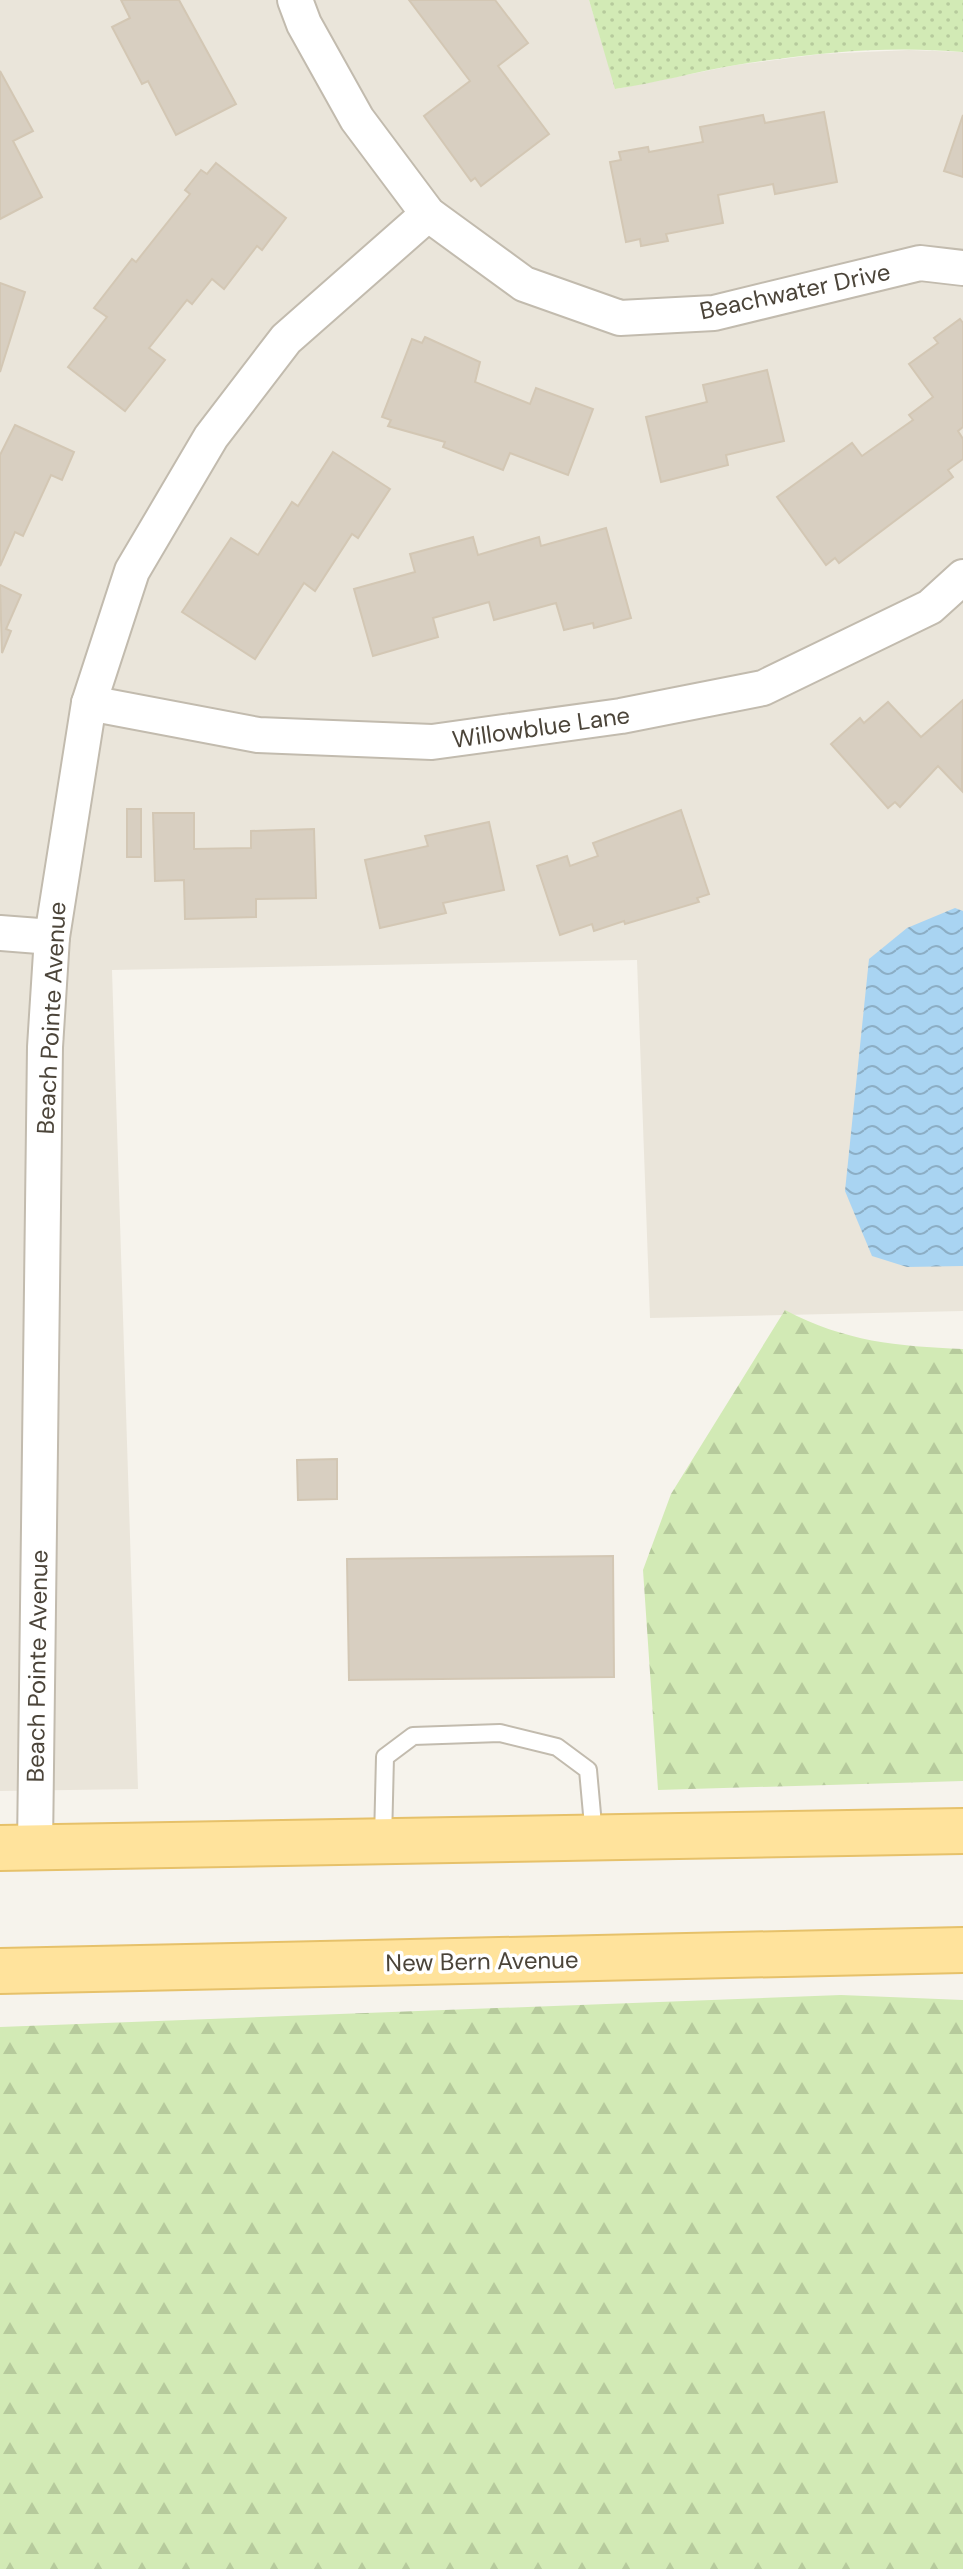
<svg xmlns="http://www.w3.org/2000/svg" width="963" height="2569" font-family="'DM Sans',sans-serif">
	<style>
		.residential { fill: #eae5da }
		.forest { fill: url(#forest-firs) }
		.park { fill: url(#park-dots) }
		.water { fill: url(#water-waves) }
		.building { fill: #d8cfc1; stroke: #d3c7b4; stroke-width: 2 }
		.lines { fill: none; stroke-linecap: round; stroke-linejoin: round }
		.service-casing { stroke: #c2bbae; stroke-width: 20 }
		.minor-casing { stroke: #c2bbae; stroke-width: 38 }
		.primary-casing { stroke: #e6c16a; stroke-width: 48 }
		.service { stroke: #fff; stroke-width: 16 }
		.minor { stroke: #fff; stroke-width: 34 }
		.primary { stroke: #ffe39c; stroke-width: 44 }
		.labels { text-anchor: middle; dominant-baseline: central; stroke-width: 7; stroke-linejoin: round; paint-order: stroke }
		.street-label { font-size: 24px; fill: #4b4439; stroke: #fff }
	</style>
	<defs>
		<pattern id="forest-firs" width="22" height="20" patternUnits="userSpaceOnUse" patternTransform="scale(2)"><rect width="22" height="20" fill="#d2eab5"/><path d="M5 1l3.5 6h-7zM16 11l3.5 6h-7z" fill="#b6ca9c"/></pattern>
		<pattern id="park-dots" width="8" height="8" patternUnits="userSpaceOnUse" patternTransform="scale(2)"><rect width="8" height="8" fill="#d2eab5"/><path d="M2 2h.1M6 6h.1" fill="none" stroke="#b6ca9c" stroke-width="1.8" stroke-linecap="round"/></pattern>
		<pattern id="water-waves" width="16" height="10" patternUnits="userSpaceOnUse" patternTransform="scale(2)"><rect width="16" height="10" fill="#a9d4f2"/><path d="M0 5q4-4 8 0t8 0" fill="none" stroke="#8caec5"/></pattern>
	</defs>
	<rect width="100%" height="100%" fill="#f6f3ec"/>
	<path class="residential" d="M0,0H589L616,89L736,65L821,54L909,50L963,52V1311L650,1318L637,960L112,970L138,1789L0,1791Z"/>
	<g class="forest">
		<path d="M785,1310C846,1342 896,1346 963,1349V1781L658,1790L643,1570L671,1494Z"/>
		<path d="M841,1995L963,2000V2569H0V2027Z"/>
	</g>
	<path class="park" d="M589,0H963V52C887,45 811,53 736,65C695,72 656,83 615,89Z"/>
	<path class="water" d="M955,908L963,911V1266L907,1267L872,1256L845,1191L869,959L907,928Z"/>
	<g class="building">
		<path d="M121,0H179L236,104L176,135L148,81L142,84L112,27L130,18Z"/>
		<path d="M409,0H495L528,43L498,66L549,134L481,186L475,178L471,181L424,116L470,81Z"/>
		<path d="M0,71L33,131L13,141L42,197L0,219Z"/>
		<path d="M824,112L837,182L775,194L773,184L718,195L723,223L666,234L668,241L641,246L640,239L626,242L610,162L621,160L619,152L648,147L649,152L703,142L700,127L763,115L765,123Z"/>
		<path d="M963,115V177L944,171Z"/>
		<path d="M216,163L286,218L262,250L257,246L224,289L212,279L192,304L187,300L149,348L165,360L125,411L68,367L107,317L94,308L132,259L136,262L190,194L185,190L201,170L207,174Z"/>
		<path d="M0,283L25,292L0,372Z"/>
		<path d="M960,319L963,323V427L958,431L963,439V459L948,470L953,477L839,563L835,558L826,565L777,497L852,443L862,456L913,420L909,415L933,397L909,364L938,343L934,338Z"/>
		<path d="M425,337L480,362L475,382L530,404L536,388L593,409L568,475L510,453L503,470L443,447L445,442L388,426L391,420L382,417L412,339L422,343Z"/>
		<path d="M767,370L784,441L726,455L728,465L661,482L646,417L707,402L703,385Z"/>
		<path d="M15,425L74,452L62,480L51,475L23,536L15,532L0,566V455Z"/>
		<path d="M333,452L390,489L358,538L352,534L315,591L304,583L255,659L182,612L231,538L258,555L292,502L298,506Z"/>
		<path d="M606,528L631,618L594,628L593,623L564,630L556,603L494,620L489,602L433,618L438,637L373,656L354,589L415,572L410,554L473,537L478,555L539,537L541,546Z"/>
		<path d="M0,585L21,595L6,629L11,631L2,653Z"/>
		<path d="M963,700L962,791L938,766L900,807L895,802L888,808L831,744L860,718L864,723L888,702L921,737Z"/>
		<rect x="127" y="809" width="14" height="48"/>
		<path d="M681,810L709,894L697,898L699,902L625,924L624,921L594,931L592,924L560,935L537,866L567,856L570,866L598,856L593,843Z"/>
		<path d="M153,813H194V849L251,848V831L314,829L316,898L256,899V917L185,919L184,880L155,881Z"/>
		<path d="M489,822L504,890L443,903L446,913L380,928L365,860L428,846L425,836Z"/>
		<path d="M337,1459V1499L298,1500L297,1460Z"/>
		<path d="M613,1556L614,1677L349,1680L347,1559Z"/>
	</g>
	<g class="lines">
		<g class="service-casing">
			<path id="service" d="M383,1840L385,1757L413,1736L500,1733L557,1747L588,1770L594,1836"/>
		</g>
		<g class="minor-casing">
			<g id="minor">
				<path d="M295,0L304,24L357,119L428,214L524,284L620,318L714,313L920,263L963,268"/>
				<path d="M89,703L258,735L432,742L621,716L763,688L930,607L963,577"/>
				<path d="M0,933L52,937"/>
				<path d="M35,1847L45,1047L52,937L89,703L132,571L211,437L286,339L428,214"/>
			</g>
		</g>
		<g class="primary-casing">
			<g id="primary">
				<path d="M0,1848L963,1831"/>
				<path d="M0,1971L963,1950"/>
			</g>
		</g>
		<use href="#service" class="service"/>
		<use href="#minor" class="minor"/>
		<use href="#primary" class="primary"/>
	</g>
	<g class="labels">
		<g class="street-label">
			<text transform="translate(795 291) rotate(-12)">Beachwater Drive</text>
			<text transform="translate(541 727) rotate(-8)">Willowblue Lane</text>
			<text transform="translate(51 1018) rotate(-87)">Beach Pointe Avenue</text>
			<text transform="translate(37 1666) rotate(-89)">Beach Pointe Avenue</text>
			<text transform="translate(482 1961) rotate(-1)">New Bern Avenue</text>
		</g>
	</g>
</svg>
